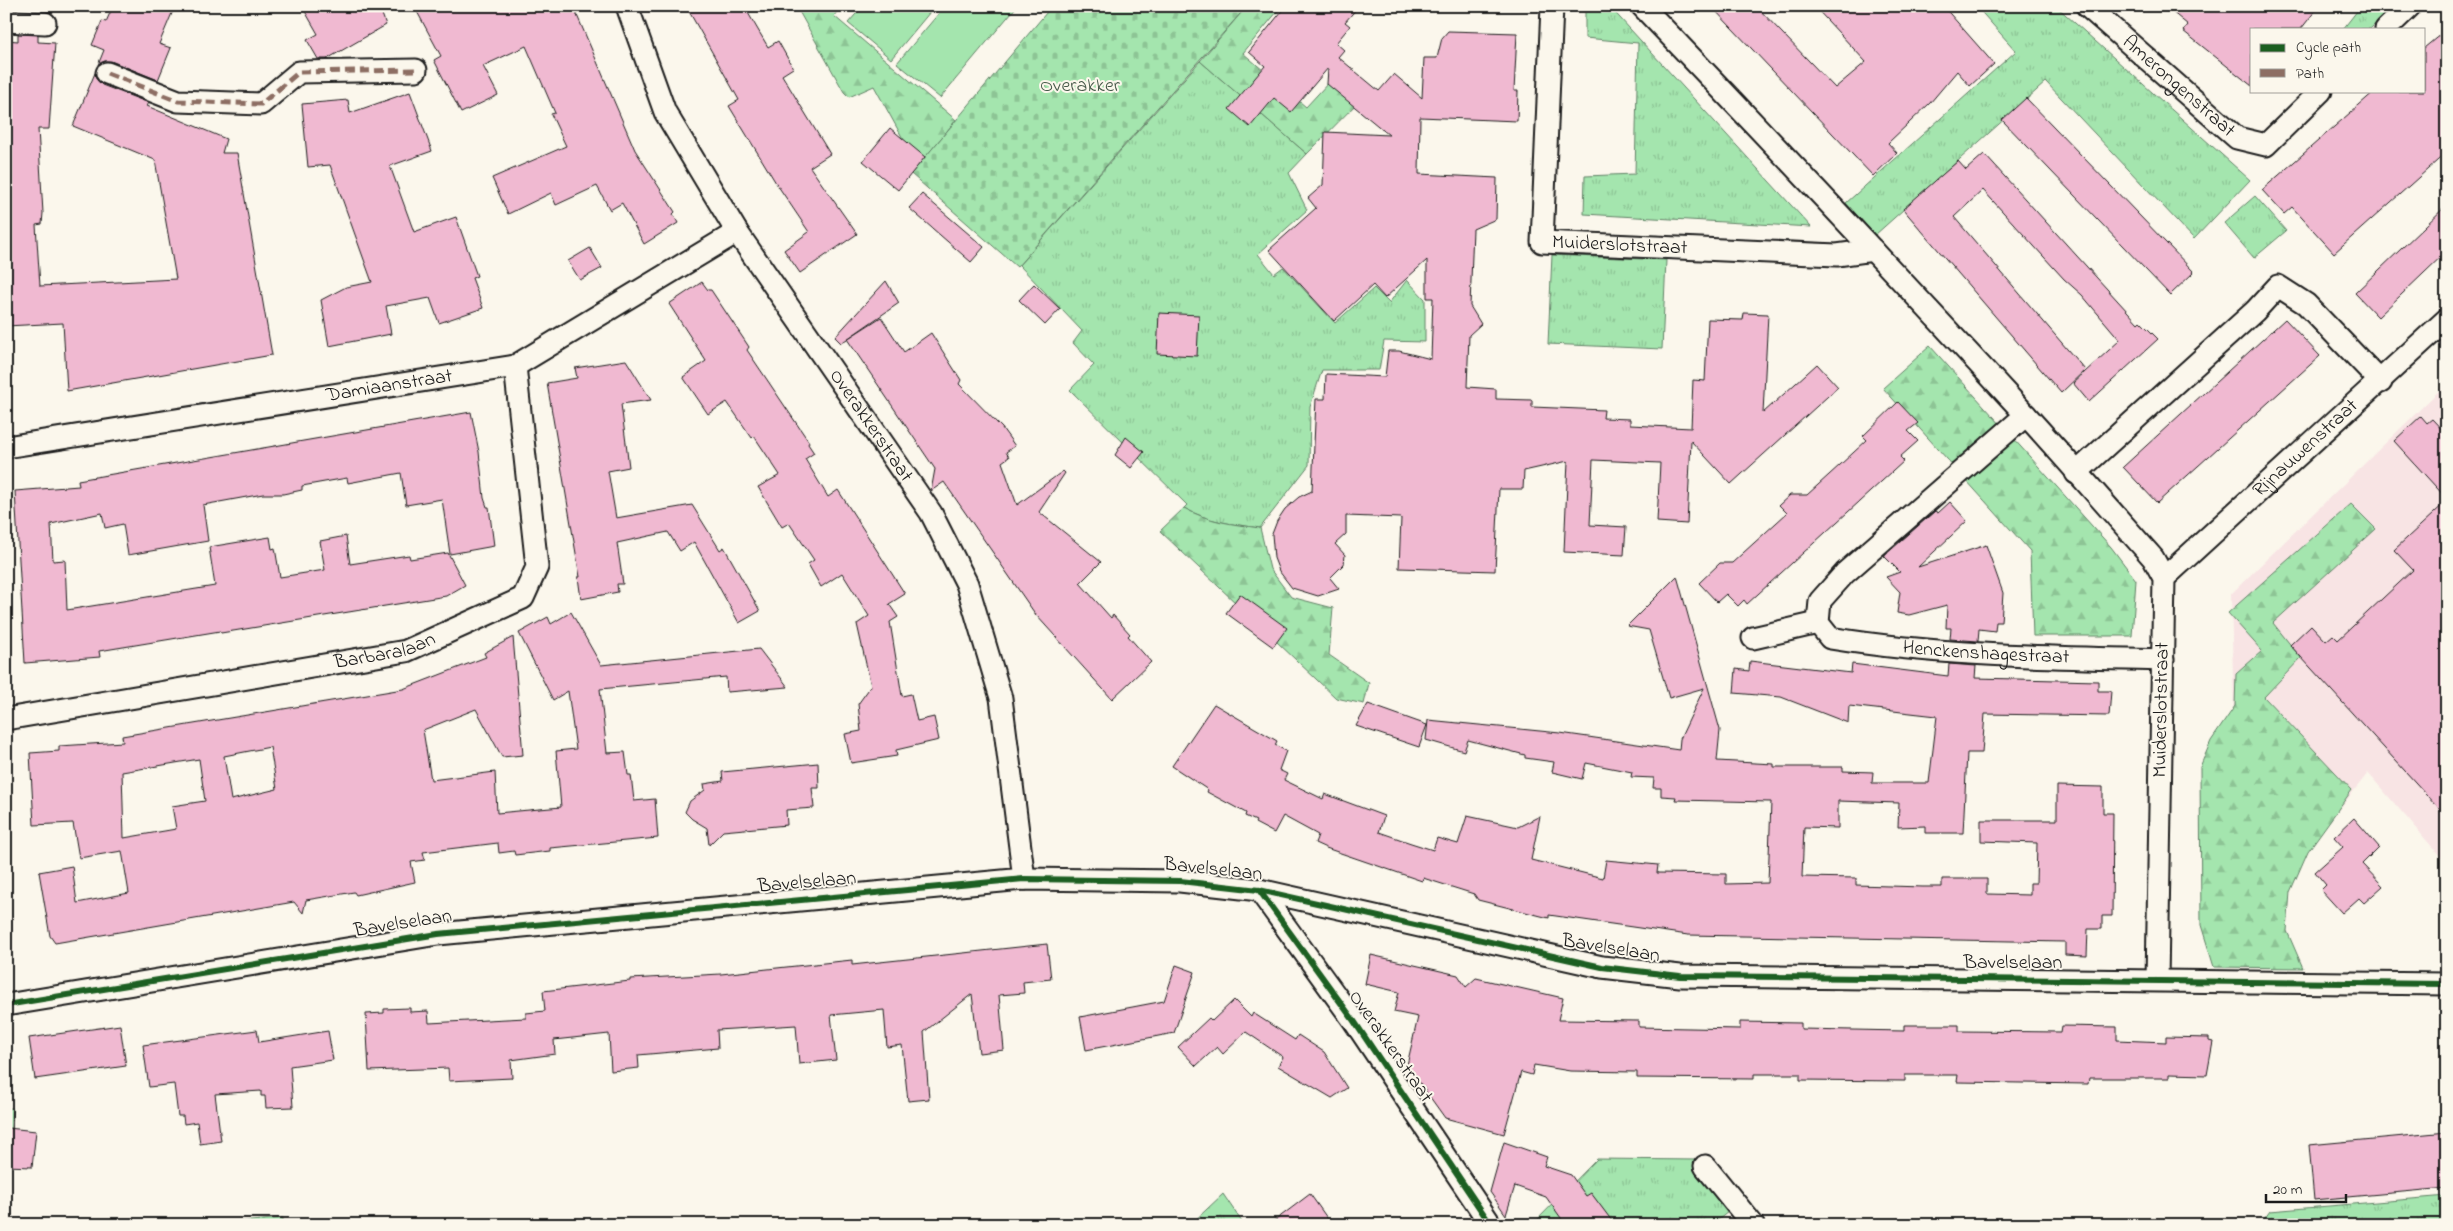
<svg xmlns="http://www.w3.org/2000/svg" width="2453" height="1231" font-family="'Indie Flower',sans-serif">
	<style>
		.built { fill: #f8e4e4 }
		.grass { fill: url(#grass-tufts); stroke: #608065 }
		.forest { fill: url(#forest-firs); stroke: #608065 }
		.cemetery { fill: url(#cemetery-stones); stroke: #608065 }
		.pitch { fill: #a4e5ae; stroke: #608065 }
		.building { fill: #f0b9d1; stroke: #1c1c1c; fill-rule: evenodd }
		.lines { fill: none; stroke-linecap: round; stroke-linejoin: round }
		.street-casing { stroke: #1c1c1c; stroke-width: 25 }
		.street { stroke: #fbf7ec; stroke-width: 21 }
		.quiet { stroke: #8d6e63; stroke-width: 5; stroke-dasharray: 10 5; stroke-linecap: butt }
		.cycleway-casing { stroke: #fbf7ec; stroke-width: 9 }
		.cycleway { stroke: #1b5e20; stroke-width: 6 }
		.labels { text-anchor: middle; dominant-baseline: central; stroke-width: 4; stroke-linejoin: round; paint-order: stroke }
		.park-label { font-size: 20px; fill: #455848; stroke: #fbf7ec }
		.street-label { font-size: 20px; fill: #1c1c1c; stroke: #fbf7ec }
	</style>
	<defs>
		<pattern id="grass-tufts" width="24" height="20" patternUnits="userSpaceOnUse" patternTransform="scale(1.25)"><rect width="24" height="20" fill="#a4e5ae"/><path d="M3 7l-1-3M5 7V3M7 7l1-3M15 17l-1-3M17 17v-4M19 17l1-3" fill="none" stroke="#8dc495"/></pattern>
		<pattern id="forest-firs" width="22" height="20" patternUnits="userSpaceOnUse" patternTransform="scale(1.25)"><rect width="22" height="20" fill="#a4e5ae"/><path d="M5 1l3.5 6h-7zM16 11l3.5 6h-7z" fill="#8dc495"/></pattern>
		<pattern id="cemetery-stones" width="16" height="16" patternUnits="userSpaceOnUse" patternTransform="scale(1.25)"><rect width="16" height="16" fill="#a4e5ae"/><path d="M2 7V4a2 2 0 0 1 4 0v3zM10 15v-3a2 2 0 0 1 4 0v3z" fill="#8dc495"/></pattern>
	</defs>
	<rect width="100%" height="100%" fill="#fbf7ec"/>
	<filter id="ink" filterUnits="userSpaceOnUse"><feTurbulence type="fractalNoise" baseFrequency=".02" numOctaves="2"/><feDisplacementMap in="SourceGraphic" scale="10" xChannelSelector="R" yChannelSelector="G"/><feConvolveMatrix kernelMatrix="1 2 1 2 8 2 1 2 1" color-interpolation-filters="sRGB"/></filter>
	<g filter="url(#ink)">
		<path class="built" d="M2447,383V864L2368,773L2239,936L2231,594Z"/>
		<g class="grass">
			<path d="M1585,6H1609L1811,227L1584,214L1585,176L1635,174L1638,43L1585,38Z"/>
			<path d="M1976,6H2056L2250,180L2194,239L2046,82L1875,235L1846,203L2016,51Z"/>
			<path d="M2361,6H2394L2370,29H2343Z"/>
			<path d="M1200,61L1307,154L1289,173L1307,210L1258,254L1274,274L1283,267L1335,323L1374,288L1389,303L1407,280L1425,299V342L1384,341L1379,370H1322L1310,407L1309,465L1260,528C1232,524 1209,522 1184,508L1187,505L1070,390L1094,365L1073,343L1082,331L1019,265Z"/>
			<path d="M2255,196L2286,231L2254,258L2224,223Z"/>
			<path d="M1552,255L1666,260L1662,349L1548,344Z"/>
			<path d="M1597,1159L1697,1160L1734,1207L1712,1225H1532Z"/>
			<path d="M1223,1194L1244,1225H1190Z"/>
			<path d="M2447,1196V1225H2260L2270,1211Z"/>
			<path d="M283,1218V1225H209Z"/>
		</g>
		<g class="forest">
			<path d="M796,6H841L834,16L956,120L918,166L874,86L849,97L844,92Z"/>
			<path d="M1247,6H1282L1243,53L1306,107L1341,69L1365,95L1307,154L1200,61Z"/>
			<path d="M1930,346L2111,547L2136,580L2132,636H2033L2030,551L1883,388Z"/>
			<path d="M2351,504L2376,529L2273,623L2301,658L2264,697L2352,790L2308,851L2290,892L2287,931L2303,968L2214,967L2201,925L2200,767L2211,741L2235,706L2236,674L2262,651L2228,613Z"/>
			<path d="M1184,508C1209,522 1232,524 1260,528L1270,569L1291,597L1333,608L1329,655L1369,683L1364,704L1336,698L1160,531Z"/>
			<path d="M6,1108H12L6,1194Z"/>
		</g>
		<path class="cemetery" d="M1052,6H1247L1017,267L911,174Z"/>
		<g class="pitch">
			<path d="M863,6H935L891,59L848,23Z"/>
			<path d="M945,6H1017L940,98L897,63Z"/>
		</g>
		<g class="building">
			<path d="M113,6H175L159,44L171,48L158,80L111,61H105L98,65L104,50L92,45L102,21L106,22Z"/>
			<path d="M302,6H379L386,25L327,59H318L307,40L318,34Z"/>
			<path d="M414,6H573L635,150L675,212L673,214L678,223L644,244L622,203L610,210L597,186L556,205L551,193L508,214L492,178L566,146L551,114L555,113L526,46L483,66L498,95L461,113L434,60L441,56Z"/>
			<path d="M686,6H744L768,47L778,41L793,68L782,75L830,154L810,167L857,234L800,273L784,250L809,232L776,183L729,106L739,100Z"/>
			<path d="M1286,6H1359L1345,22L1350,26L1336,43L1344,50L1338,57L1379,91L1394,74L1422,98L1424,58H1437L1442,38L1448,31L1517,33L1514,91H1518L1517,121L1420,117L1419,174L1497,178L1496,219L1473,229L1470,306L1481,324L1469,335L1467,387L1496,389V399L1532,400V407L1604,410L1603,418L1630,419V425L1691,428L1693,380L1705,381L1708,319L1743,320L1744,313L1768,314L1763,413L1817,364L1838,387L1731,484L1691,441L1687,524L1657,522L1660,463L1593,460L1590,525L1626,527L1624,555L1564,552L1568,461L1524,471L1523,489H1499L1495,571L1399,568L1401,518L1346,516V534L1335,544L1345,555L1344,564L1330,578L1339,589L1318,596L1292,588L1279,571L1274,558L1272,534L1277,521L1285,509L1299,497L1312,491L1316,399H1325L1326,374L1385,377L1388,351H1399L1431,359L1433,298H1427V260L1385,298L1373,285L1334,321L1269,250L1316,208L1308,198L1323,185L1325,132L1389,135L1327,84L1328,68L1291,112L1274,98L1250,127L1229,109L1265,66L1249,52Z"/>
			<path d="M1711,6H1756L1835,88L1866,62L1814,6H1943L1994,64L1970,86L1957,71L1930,103L1888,143L1897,153L1873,176Z"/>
			<path d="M2165,6H2319L2301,29H2252V86L2183,31L2188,25Z"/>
			<path d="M2447,29V152L2334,253L2292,207L2284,214L2262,190L2375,91H2424V48Z"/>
			<path d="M18,34L38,35V42L55,43L49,129H38L43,213L42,224L36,225L40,286L176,279L155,160L73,126L95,73L97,80L102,85L149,103L147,106L226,139L222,153H237L272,355L67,391L63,323L6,326V40L18,41Z"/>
			<path d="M410,92L432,151L390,166L414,232L456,217L477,276L472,278L483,308L439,323L430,298L386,306L391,334L329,346L321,300L346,287L372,282L330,165L308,167L302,104L348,100L350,113Z"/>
			<path d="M2026,98L2194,272L2170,295L2002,120Z"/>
			<path d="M890,128L925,157L898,190L863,161Z"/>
			<path d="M1984,154L2138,323L2140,321L2158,339L2089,402L2073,383L2120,340L2082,295L2064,279L1983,190L1954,217L2085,370L2061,393L1903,209L1958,161L1966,170Z"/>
			<path d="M922,194L984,247L971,262L909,208Z"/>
			<path d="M2447,205V251L2378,317L2355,293Z"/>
			<path d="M590,248L602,268L580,280L568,261Z"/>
			<path d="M886,281L899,303L847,339L881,317L904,352L931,333L961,380L959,384L1002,428L1015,446L1006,452L1009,457L1002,462L1017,505L1063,471L1065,473L1039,512L1101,562L1080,583L1111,618L1113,615L1130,634L1128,636L1151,662L1112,699L1036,615L944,482L931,491L935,469L847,339L841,343L835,337Z"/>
			<path d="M702,282L708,290H711L749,347L747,350L809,442L808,444L814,453L805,459L828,497L838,490L905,594L889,604L898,617L890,622L902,696L911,694L917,721L934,717L939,740L896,750L897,756L851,763L845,734L861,731L858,704L871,686L857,624L869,616L842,573L821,587L808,564L814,560L789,523L782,527L758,487L780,475L754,436L752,438L727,402L708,414L683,377L706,361L669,304Z"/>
			<path d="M1034,284L1060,309L1045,325L1019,300Z"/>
			<path d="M1159,313L1199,315L1197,356L1157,354Z"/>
			<path d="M2285,319L2320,356L2157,503L2123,467Z"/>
			<path d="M626,360L651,400L621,404L629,467L608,471L616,518L692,505L720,550L724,547L760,611L739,623L694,542L680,551L668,532L617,543L623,584H617L618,592L581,599L578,577H580L547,383L577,378L575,368Z"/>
			<path d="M1898,402L1918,423L1908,431L1918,441L1900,457L1904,461L1747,604L1744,600L1738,606L1726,594L1717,602L1699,583L1720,563H1732L1787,513L1779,505L1790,495H1807L1840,465L1867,440L1863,436Z"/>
			<path d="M471,412L479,452L484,498L487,507H489L494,546L450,554L442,499L406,505L401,473L348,483L347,478L302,486V490L283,494H263L203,505L208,541L128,555L123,524L105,528L102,513L51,524L53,561L65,560L67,610L215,586L209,547L270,537L272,549L275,548L280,577L325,570L320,541L346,536L350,564L409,555L410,559L448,553L465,585L446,596L221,633L220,631L99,651L100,657L25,663L15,491L79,486L78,480Z"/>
			<path d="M2421,416L2427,423L2432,419L2447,435V499L2394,441Z"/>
			<path d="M1126,437L1144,452L1131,468L1115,455Z"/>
			<path d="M2447,501V817L2290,645L2311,625L2326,641L2333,635L2338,640L2413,570L2394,550Z"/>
			<path d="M1950,502L1967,521L1918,567L1986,545L2003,593L2001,622H1996L1995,631L1979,629L1978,641L1950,639L1951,628H1946L1947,605L1909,615L1897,613L1900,592L1886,577L1900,572L1884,556L1935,511L1938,513Z"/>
			<path d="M1677,576L1720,730L1717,761L1774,764V767H1843V771L1873,772L1872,783H1929L1937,716L1849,706L1848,723L1781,697L1734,693L1736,669L1749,671L1750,661L1851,673L1852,664L1948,676L1949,664L1976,666L1975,678L2098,681V691H2111L2109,716L1985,714L1982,753H1967L1963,833H1925V826L1898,827L1899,803L1838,801V828L1804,827L1802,877L1856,878V885L1923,887H1942V879H1987V894L2030,895V883H2036L2037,843L1981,841V820H2057V786L2103,787V813H2113L2112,916H2102V929H2088L2087,956L2065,955V942L1688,935L1549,915V918L1478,900L1474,894L1423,878L1422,881L1326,848L1315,843L1318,835L1283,816L1274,833L1255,823L1256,821L1245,816L1246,813L1207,792L1208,790L1172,766L1214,704L1277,741L1275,745L1286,751L1279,770L1287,774L1284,780L1323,799L1325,794L1384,816L1379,832L1411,843L1433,850L1437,838L1458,844L1467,816L1518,827L1540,816L1531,860L1603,878L1606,860L1658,865L1657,873L1726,874V884L1768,883L1771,802L1675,800L1676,797L1661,796V788H1653L1654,778L1631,777L1632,772L1586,763L1582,779L1552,772L1554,762L1525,758V755L1468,740L1464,751L1426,740L1428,720L1560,733L1679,750L1680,739L1704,688L1669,698L1649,630L1627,626Z"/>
			<path d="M1240,594L1287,628L1273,647L1226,613Z"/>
			<path d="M571,612L601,665L759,649L788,687L727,692L726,677L600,689L607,753L625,752L628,775H631L634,801L655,799L658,838L550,848V851L515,855L514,851L499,853L498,843L423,852L425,860L411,862L415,882L356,895L354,892L306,900L303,913L294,902L55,943L50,936L39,872L72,866L77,903L129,893L122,851L79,858L73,823L34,825L30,753L59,751V746L123,742L122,736L403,689L486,657L484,653L513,637L523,755L502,757L476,709L423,730L431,780L495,772L497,813L561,807L556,751L576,749L568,691L553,700L519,633L548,617L551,624ZM270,747L277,789L231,800L224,756ZM199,759L205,801L172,806L176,829L124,838L122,772Z"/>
			<path d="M1368,704L1427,725L1419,747L1356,726Z"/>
			<path d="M818,763L819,788H812L814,808L786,810L787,825L723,831L709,845L707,828L692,819L685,812L690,801L705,790L704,784L723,781L722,772Z"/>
			<path d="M2354,818L2379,847L2362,864L2383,886L2364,903L2359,898L2342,913L2321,890L2326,885L2315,872L2343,847L2334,837Z"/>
			<path d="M1047,944L1051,979L1023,982L1024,993L999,995L1004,1050L979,1053L972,994L924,1032L929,1099L908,1101L902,1045L887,1047L884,1010L831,1015L836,1060L799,1064L796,1025L717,1030L718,1048L638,1055L639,1068L611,1071L609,1034L554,1040L555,1054L511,1060L512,1078L449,1081L448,1068L369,1071L366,1014L384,1013V1009L410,1008V1012L428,1011L429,1023L526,1018V1013L545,1011L543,991L630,981V979L721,974L852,960V965Z"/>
			<path d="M1371,955L1458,975L1466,987L1476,978L1563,998L1558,1020L1639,1021V1027L1740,1029V1022L1801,1023V1029L1904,1031V1025H1959V1031L2061,1032L2062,1026L2117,1027V1040L2166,1042V1037L2209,1038V1041L2213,1042L2207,1075L2169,1074V1078H2089L2088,1084L1957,1082L1958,1075H1905V1081L1800,1080V1074H1754V1079L1637,1078V1072L1570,1071L1534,1065L1532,1075L1521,1072L1504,1134L1445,1118L1407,1065L1418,1017L1394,1012L1399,992L1365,984Z"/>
			<path d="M1176,965L1195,972L1174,1033L1086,1050L1080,1017L1164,1001Z"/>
			<path d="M1234,1000L1251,1017L1253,1013L1295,1040L1298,1035L1324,1052L1347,1088L1332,1098L1278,1066L1283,1057L1246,1032L1223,1054L1217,1047L1196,1066L1178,1047L1209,1018L1212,1021Z"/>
			<path d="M120,1025L126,1066L35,1079L29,1038Z"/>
			<path d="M257,1030L259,1042L328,1031L333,1060L290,1066L293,1107L266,1108L265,1096H261V1091L215,1094L221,1141L200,1144L197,1122L184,1124L183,1116H178L174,1084L149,1087L143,1045Z"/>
			<path d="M8,1128L36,1131L32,1167L6,1166Z"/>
			<path d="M2447,1132V1188L2314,1200L2309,1145Z"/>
			<path d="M1504,1142L1547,1157L1544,1166L1571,1175L1586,1196L1591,1193L1615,1225H1566L1546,1197L1515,1186L1506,1215L1490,1192Z"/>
			<path d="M1310,1194L1332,1225H1269Z"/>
		</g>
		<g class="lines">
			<g class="street-casing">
				<g id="street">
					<path id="s1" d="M627,6L665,112L737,232L931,513L967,584L1001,698L1024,879"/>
					<path id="s2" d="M1552,6L1542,242L1837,255L1873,250"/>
					<path d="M1642,6C1771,141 1899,277 2025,414C2068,461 2110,510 2153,558L2164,578L2157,980"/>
					<path id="s3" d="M2087,6L2237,138L2266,145L2321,91"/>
					<path d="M6,21L45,23"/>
					<path d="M2386,29L2410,6"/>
					<path d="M107,73L178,101L261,104L299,72L416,70"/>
					<path id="s4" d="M2026,415L1845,573L1820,601L1818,623L1830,638C1940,656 2052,657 2163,660"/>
					<path id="s5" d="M6,447L515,366L737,232"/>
					<path d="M2076,473L2255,311L2278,286L2306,304L2381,382"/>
					<path id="s6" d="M2164,578L2447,319"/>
					<path d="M1753,638L1818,623"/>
					<path id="s7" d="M6,719L406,651L523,598L537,567L515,366"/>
					<path d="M1259,890L1354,1021L1491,1225"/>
					<path d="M6,1005L438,934L1024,879L1180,881L1259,890L1602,967L1680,976L2447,984"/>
					<path d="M1705,1166L1753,1225"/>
				</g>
			</g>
			<use href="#street" class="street"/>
			<path class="quiet" d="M107,73L178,101L261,104L299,72L416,70"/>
			<g class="cycleway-casing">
				<g id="cycleway">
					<path d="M1259,890L1354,1021L1491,1225"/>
					<path d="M6,1005L438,934L1024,879L1180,881L1259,890L1602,967L1680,976L2447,984"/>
				</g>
			</g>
			<use href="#cycleway" class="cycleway"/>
		</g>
	</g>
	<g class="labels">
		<g class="park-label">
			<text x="1080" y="86">Overakker</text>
		</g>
		<g class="street-label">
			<text stroke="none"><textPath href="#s3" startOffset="122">Amerongenstraat</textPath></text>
			<text stroke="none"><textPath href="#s2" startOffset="314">Muiderslotstraat</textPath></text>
			<text stroke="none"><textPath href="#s5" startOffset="388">Damiaanstraat</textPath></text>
			<text stroke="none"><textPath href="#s1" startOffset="488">Overakkerstraat</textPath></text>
			<text stroke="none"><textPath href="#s6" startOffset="192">Rijnauwenstraat</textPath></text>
			<text stroke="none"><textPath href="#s7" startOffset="385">Barbaralaan</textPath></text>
			<text stroke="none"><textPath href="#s4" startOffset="476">Henckenshagestraat</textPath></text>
			<text transform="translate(2162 710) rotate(-89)">Muiderslotstraat</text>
			<text transform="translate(1213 870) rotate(6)">Bavelselaan</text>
			<text transform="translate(807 883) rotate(-5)">Bavelselaan</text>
			<text transform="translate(403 924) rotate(-9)">Bavelselaan</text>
			<text transform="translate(1611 949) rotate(9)">Bavelselaan</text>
			<text x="2013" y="963">Bavelselaan</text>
			<text transform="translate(1390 1047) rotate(55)">Overakkerstraat</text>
		</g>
	</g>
	<rect width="2453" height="1231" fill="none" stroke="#fbf7ec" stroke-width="25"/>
	<rect x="12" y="12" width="2428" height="1206" fill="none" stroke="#1c1c1c" stroke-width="2" filter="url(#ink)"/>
	<rect x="2250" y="28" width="175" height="65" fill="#fbf7ec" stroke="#a29f99"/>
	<rect x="2260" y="44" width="25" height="8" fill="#1b5e20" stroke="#a29f99"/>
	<text x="2296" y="52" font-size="15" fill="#1c1c1c">Cycle path</text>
	<rect x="2260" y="69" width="25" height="8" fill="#8d6e63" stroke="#a29f99"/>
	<text x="2296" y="78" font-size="15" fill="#1c1c1c">Path</text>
	<path d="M2266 1194v8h80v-8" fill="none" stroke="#1c1c1c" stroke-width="2.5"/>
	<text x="2273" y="1194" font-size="15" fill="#1c1c1c" stroke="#fbf7ec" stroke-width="4" paint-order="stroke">20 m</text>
</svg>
